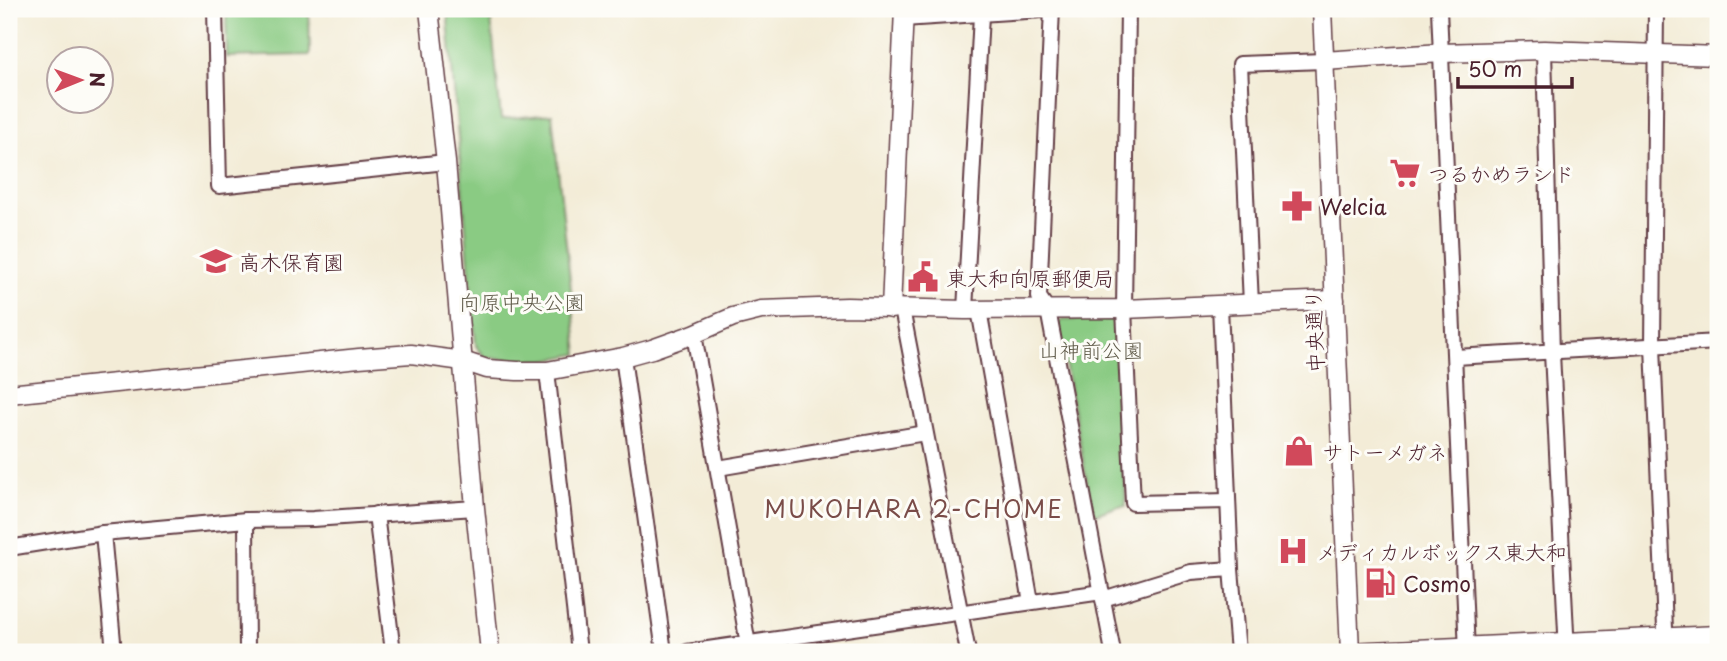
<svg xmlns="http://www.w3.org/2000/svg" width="1727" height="661" font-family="'Playpen Sans','Klee One',sans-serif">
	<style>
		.green { fill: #8acb83; stroke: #6a7557; stroke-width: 2 }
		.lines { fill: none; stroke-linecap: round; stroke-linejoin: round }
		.minor-casing { stroke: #633e45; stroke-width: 18 }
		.tertiary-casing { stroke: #633e45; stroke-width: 21 }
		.minor { stroke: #fff; stroke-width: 14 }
		.tertiary { stroke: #fff; stroke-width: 18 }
		.labels { text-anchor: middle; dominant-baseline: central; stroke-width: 6; stroke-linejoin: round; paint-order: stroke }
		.poi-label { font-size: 21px; fill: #4a1f2b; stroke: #fdfcf7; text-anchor: start }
		.park-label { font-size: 21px; fill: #605b4a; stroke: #fdfcf7 }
		.street-label { font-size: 21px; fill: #4a1f2b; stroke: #fdfcf7 }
		.neighbourhood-label { font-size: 23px; letter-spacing: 2px; fill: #7a4c48; stroke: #fdfcf7 }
	</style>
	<rect width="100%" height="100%" fill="#fdfcf7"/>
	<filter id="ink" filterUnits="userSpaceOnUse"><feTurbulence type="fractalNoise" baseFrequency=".0143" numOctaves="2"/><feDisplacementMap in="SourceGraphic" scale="14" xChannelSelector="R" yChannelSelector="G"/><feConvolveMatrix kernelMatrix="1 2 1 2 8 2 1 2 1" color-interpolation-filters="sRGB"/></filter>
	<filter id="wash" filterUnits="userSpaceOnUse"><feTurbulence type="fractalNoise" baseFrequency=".00686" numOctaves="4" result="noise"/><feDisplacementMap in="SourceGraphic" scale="28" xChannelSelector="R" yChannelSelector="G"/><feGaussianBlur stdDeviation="1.57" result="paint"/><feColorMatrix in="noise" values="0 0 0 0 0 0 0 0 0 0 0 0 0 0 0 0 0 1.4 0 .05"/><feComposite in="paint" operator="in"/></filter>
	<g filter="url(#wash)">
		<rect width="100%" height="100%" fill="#f3ecd7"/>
		<g class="green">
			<path d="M226,9H309L310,55L227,57Z"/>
			<path d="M447,9H490L501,119L552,114L578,354L545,360H515L485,357L476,346Z"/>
			<path d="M1111,319L1118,326L1126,506L1116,507L1093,515L1058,325L1062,320Z"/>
		</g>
	</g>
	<g filter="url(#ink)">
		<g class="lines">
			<g class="minor-casing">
				<g id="minor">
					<path d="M215,9L219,186L446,162"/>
					<path d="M1052,9L1039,297L1048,310L1113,652"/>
					<path d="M1128,9L1124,309L1133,503L1228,501"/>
					<path d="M1439,9L1467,652"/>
					<path d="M1656,9L1653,346L1666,652"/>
					<path d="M903,19L1058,9"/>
					<path d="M1544,50L1552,353L1567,652"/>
					<path d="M1251,304L1240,64L1324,61"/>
					<path d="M1220,305L1231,569L1238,652"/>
					<path d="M902,309L968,652"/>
					<path d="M965,310L981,15"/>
					<path d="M979,310L1031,602"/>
					<path d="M694,334L749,650"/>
					<path d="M623,357L664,652"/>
					<path d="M1455,357L1718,342"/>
					<path d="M547,371L579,652"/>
					<path d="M718,468L925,433"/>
					<path d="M376,514L393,652"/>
					<path d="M246,520L247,652"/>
					<path d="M103,533L114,652"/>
					<path d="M9,548L103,533L246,520L313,519L475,508"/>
					<path d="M1103,599L1191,572L1231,569"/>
					<path d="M687,652L1102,592"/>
				</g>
			</g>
			<g class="tertiary-casing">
				<g id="tertiary">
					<path d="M429,9L446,162L475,508L490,652"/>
					<path d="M1322,9L1350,652"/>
					<path d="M1324,61L1441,53L1544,50L1718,56"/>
					<path d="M891,309L904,9"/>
					<path d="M9,394L359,358L411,354L463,361L487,369L517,371H547L623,357L652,349L694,334L733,317L761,310L847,307L965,310L1124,309L1335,300"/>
					<path d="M1349,652L1718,635"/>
				</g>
			</g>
			<use href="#minor" class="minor"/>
			<use href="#tertiary" class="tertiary"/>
		</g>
	</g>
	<defs>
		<g id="supermarket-bare" transform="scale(2.415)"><path d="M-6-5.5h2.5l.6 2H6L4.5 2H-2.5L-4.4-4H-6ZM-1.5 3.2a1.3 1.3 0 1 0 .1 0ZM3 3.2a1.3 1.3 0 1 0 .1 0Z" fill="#d1495b" stroke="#fdfcf7" stroke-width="2.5" paint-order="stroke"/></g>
		<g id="pharmacy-bare" transform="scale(2.415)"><path d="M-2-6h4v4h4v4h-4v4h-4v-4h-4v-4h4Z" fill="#d1495b" stroke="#fdfcf7" stroke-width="2.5" paint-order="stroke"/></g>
		<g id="school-bare" transform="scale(2.415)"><path d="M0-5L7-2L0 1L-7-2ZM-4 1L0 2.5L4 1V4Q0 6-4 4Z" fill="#d1495b" stroke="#fdfcf7" stroke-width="2.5" paint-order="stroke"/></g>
		<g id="civic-bare" transform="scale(2.415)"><path d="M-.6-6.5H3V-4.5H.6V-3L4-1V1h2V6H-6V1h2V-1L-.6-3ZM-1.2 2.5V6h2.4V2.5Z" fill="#d1495b" stroke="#fdfcf7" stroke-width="2.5" paint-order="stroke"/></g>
		<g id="shop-bare" transform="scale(2.415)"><path d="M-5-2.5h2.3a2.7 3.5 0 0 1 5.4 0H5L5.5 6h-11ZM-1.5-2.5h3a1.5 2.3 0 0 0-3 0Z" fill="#d1495b" stroke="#fdfcf7" stroke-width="2.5" paint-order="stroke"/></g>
		<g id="hospital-bare" transform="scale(2.415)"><path d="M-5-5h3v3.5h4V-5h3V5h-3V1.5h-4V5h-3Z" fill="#d1495b" stroke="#fdfcf7" stroke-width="2.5" paint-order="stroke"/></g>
		<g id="fuel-bare" transform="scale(2.415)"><path d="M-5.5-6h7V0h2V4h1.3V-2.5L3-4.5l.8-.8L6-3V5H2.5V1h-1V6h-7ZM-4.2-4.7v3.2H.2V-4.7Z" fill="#d1495b" stroke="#fdfcf7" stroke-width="2.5" paint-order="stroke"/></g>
	</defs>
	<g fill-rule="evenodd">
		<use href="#supermarket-bare" x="1405" y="173"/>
		<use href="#pharmacy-bare" x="1297" y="206"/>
		<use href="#school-bare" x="216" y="261"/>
		<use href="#civic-bare" x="923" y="277"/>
		<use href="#shop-bare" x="1299" y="451"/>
		<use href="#hospital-bare" x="1293" y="551"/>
		<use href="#fuel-bare" x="1380" y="583"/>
	</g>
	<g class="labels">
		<g class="poi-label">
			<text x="1428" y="173">つるかめランド</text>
			<text x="1320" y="206">Welcia</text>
			<text x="239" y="261">高木保育園</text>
			<text x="946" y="277">東大和向原郵便局</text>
			<text x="1322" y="451">サトーメガネ</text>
			<text x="1316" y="551">メディカルボックス東大和</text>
			<text x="1403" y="583">Cosmo</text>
		</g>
		<g class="park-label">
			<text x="522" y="301">向原中央公園</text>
			<text x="1091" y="349">山神前公園</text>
		</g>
		<g class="street-label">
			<text transform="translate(1313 331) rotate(-92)">中央通り</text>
		</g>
		<g class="neighbourhood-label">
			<text x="914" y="508">MUKOHARA 2-CHOME</text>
		</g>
	</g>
	<rect width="1727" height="661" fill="none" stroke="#fdfcf7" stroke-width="35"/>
	<g transform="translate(80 80) rotate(89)"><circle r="33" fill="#fdfcf7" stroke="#b5a4a5" stroke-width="2"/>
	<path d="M0-5L12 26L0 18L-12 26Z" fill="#d1495b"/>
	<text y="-10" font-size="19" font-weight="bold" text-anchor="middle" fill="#4a1f2b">N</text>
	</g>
	<path d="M1458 77v10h114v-10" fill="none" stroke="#4a1f2b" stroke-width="3.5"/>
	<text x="1468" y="77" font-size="21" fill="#4a1f2b" stroke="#fdfcf7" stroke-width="5" paint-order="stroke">50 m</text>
</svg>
